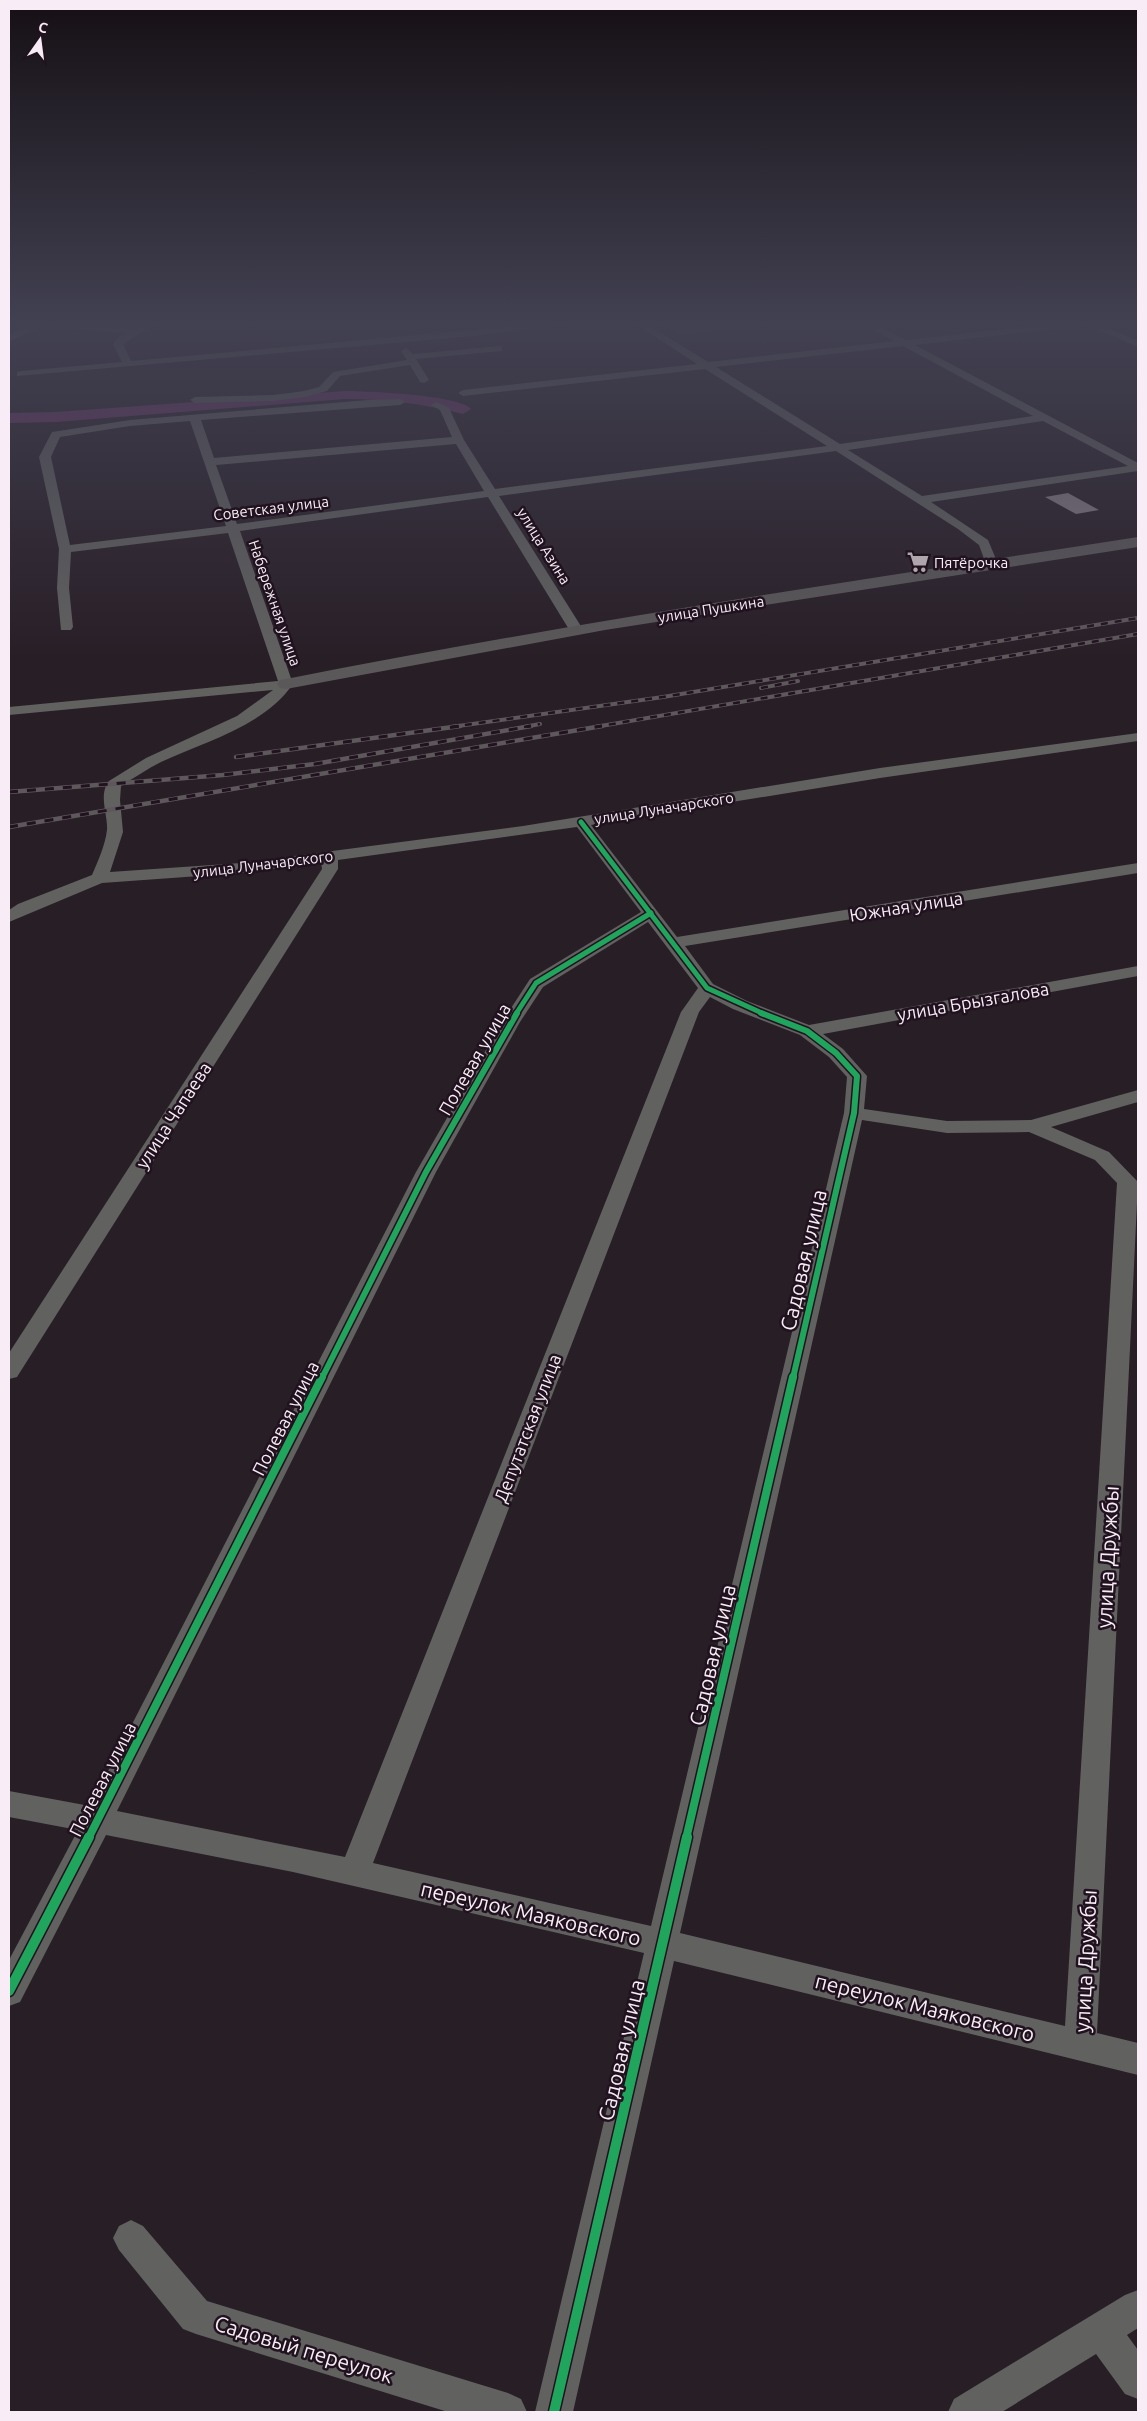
<svg xmlns="http://www.w3.org/2000/svg" width="1147" height="2421" font-family="Ubuntu,sans-serif">
	<style>
		.green { fill: #2d4110 }
		.lines { fill: none; stroke-linecap: round; stroke-linejoin: round }
		.river { fill: #703467; fill-rule: evenodd }
		.building { fill: #857c83 }
		.minor { fill: #616160; fill-rule: evenodd }
		.major { fill: #5b5859; fill-rule: evenodd }
		.rail-far1-casing { stroke: #5e585c; stroke-width: 4 }
		.rail-casing { stroke: #5e585c; stroke-width: 4.5 }
		.rail-far1 { stroke: #21121f; stroke-width: 2.5; stroke-dasharray: 7; stroke-linecap: butt }
		.rail { stroke: #21121f; stroke-width: 3; stroke-dasharray: 9; stroke-linecap: butt }
		.cycleway-far3-casing { stroke: #21121f; stroke-width: 8 }
		.cycleway-far2-casing { stroke: #21121f; stroke-width: 9 }
		.cycleway-far1-casing { stroke: #21121f; stroke-width: 11 }
		.cycleway-casing { stroke: #21121f; stroke-width: 13 }
		.cycleway-far3 { stroke: #20a55d; stroke-width: 5 }
		.cycleway-far2 { stroke: #20a55d; stroke-width: 6 }
		.cycleway-far1 { stroke: #20a55d; stroke-width: 8 }
		.cycleway { stroke: #20a55d; stroke-width: 10 }
		.labels { text-anchor: middle; dominant-baseline: central; stroke-width: 5; stroke-linejoin: round; paint-order: stroke }
		.far-street-label { font-size: 15px; fill: #f8edf6; stroke: #21121f }
		.far-poi-label { font-size: 15px; fill: #f8edf6; stroke: #21121f; text-anchor: start }
		.street-label { font-size: 18px; fill: #f8edf6; stroke: #21121f }
		.near-street-label { font-size: 21px; fill: #f8edf6; stroke: #21121f }
	</style>
	<rect width="100%" height="100%" fill="#281e26"/>
	<path class="green" d="M654,320H694L714,331L681,335Z"/>
	<g class="lines">
		<path class="river" d="M345,391C365,391 461,395 471,409L463,414C425,404 385,399 345,399L56,422L9,423V413L56,412Z"/>
	</g>
	<path class="building" d="M1068,493L1099,510L1076,514L1045,497Z"/>
	<g class="lines">
		<g class="minor">
			<path d="M40,320L135,328L151,320H161L123,344L131,361L473,330L554,320H577L572,323L473,336L17,376V372L21,371L122,362L113,344L119,337L126,333L41,326L9,342V335Z"/>
			<path d="M630,320H640L708,362L894,341L857,320H867L906,340L1086,320H1111L1110,322L1099,324L1138,341V347L1087,325L915,345L1138,463V471L931,502L988,540L998,564L992,568L986,564L979,545L958,529L836,451L499,496L584,631L577,635L570,631L488,497L240,531L293,684C263,727 205,741 161,762C147,769 134,778 121,786L120,800L123,832L110,872L241,863L523,826L880,768L1138,733V741L880,778L591,825L677,937L1138,863V873L685,946L713,984L747,1001L809,1025L1138,966V976L823,1034L843,1049L867,1076L864,1109L947,1121L1031,1120L1138,1090V1102L1051,1127L1109,1152L1138,1182L1097,2033L1138,2043V2075L674,1961L573,2412H535L644,1953L293,1872L106,1835L20,2002L9,2006V1960L78,1830L9,1817V1791L90,1806L416,1172L502,1022L530,979L641,912L577,827L338,860V869L17,1377L9,1379V1353L322,869L321,862L241,873L102,883L9,922V910L18,904L92,875C98,861 105,846 107,830C108,814 98,795 109,781L146,758L237,716L273,690L9,715V707L278,681L228,533L71,552L69,588L73,627L71,630H61L57,588L59,549L39,457L52,432L130,420L368,400L400,399L405,402L400,405L201,420L214,458L452,437L440,410L431,405L436,402L449,408L464,440L495,489L827,446L705,369L463,396L458,393L463,390L697,364ZM903,346L1033,416L840,444L716,367ZM190,421L226,526L70,545L51,457L60,437L130,426ZM1043,421L1128,466L922,496L848,450ZM456,444L484,491L237,524L216,465ZM648,922L698,988L681,1012L345,1857L117,1811L436,1172L520,1022L543,987ZM710,997L733,1009L800,1035L829,1057L847,1077L844,1113L651,1926L373,1863L699,1012ZM862,1120L947,1133L1029,1132L1095,1160L1117,1183L1065,2026L680,1933Z"/>
			<path d="M499,346L502,347V351L416,359L429,380L424,383L420,382L410,365L340,376L327,391L304,397L273,401L195,403L190,400L195,397L273,395L304,391L319,387L333,372L407,360L401,351L406,348L413,354Z"/>
			<path d="M131,2220L143,2226L207,2301L508,2393L521,2399L527,2412H448L196,2334L183,2329L119,2250L113,2238L119,2226Z"/>
			<path d="M1138,2290V2328L1127,2335L1138,2350V2399L1125,2394L1096,2354L1002,2412H948L954,2399L1125,2295Z"/>
		</g>
		<path class="major" d="M1138,537V547L605,630L286,689L280,688L277,684L280,680L286,679C569,623 853,581 1138,537Z"/>
		<g class="rail-far1-casing">
			<g id="rail-far1">
				<path d="M761,688L798,681"/>
				<path d="M451,727L663,697L1138,618"/>
				<path d="M524,727L540,724"/>
				<path d="M595,727L1138,634"/>
			</g>
		</g>
		<g class="rail-casing">
			<g id="rail">
				<path d="M236,757L460,726"/>
				<path d="M9,792L223,775L315,764L531,726"/>
				<path d="M9,827L602,726"/>
			</g>
		</g>
		<use href="#rail-far1" class="rail-far1"/>
		<use href="#rail" class="rail"/>
		<g class="cycleway-far3-casing">
			<g id="cycleway-far3">
				<path d="M581,822L707,988L764,1014"/>
				<path d="M516,1014L536,983L651,913"/>
			</g>
		</g>
		<g class="cycleway-far2-casing">
			<g id="cycleway-far2">
				<path d="M761,1013L807,1031L836,1053L857,1076L854,1113L793,1378"/>
				<path d="M322,1378L426,1172L517,1013"/>
			</g>
		</g>
		<g class="cycleway-far1-casing">
			<g id="cycleway-far1">
				<path d="M88,1839L322,1377"/>
				<path d="M686,1839L793,1377"/>
			</g>
		</g>
		<g class="cycleway-casing">
			<g id="cycleway">
				<path d="M9,1991L89,1837"/>
				<path d="M554,2412L687,1837"/>
			</g>
		</g>
		<use href="#cycleway-far3" class="cycleway-far3"/>
		<use href="#cycleway-far2" class="cycleway-far2"/>
		<use href="#cycleway-far1" class="cycleway-far1"/>
		<use href="#cycleway" class="cycleway"/>
	</g>
	<linearGradient id="sky" x2="0" y2="1"><stop stop-color="#161015"/><stop offset="0.49" stop-color="#424152"/><stop offset="1" stop-color="#424152" stop-opacity="0"/></linearGradient>
	<rect width="1147" height="659" fill="url(#sky)"/>
	<defs>
		<g id="supermarket-bare" transform="scale(1.725)"><path d="M-6-5.5h2.5l.6 2H6L4.5 2H-2.5L-4.4-4H-6ZM-1.5 3.2a1.3 1.3 0 1 0 .1 0ZM3 3.2a1.3 1.3 0 1 0 .1 0Z" fill="#afa5ad" stroke="#21121f" stroke-width="2.5" paint-order="stroke"/></g>
	</defs>
	<g fill-rule="evenodd">
		<use href="#supermarket-bare" x="918" y="562"/>
	</g>
	<g class="labels">
		<g class="far-street-label">
			<text transform="translate(271 508) rotate(-7)">Советская улица</text>
			<text transform="translate(544 546) rotate(58)">улица Азина</text>
			<text transform="translate(275 603) rotate(71)">Набережная улица</text>
			<text transform="translate(711 609) rotate(-9)">улица Пушкина</text>
			<text transform="translate(664 808) rotate(-9)">улица Луначарского</text>
			<text transform="translate(263 864) rotate(-7)">улица Луначарского</text>
		</g>
		<g class="far-poi-label">
			<text x="934" y="562">Пятёрочка</text>
		</g>
		<g class="street-label">
			<text transform="translate(906 906) rotate(-9)">Южная улица</text>
			<text transform="translate(973 1001) rotate(-10)">улица Брызгалова</text>
			<text transform="translate(474 1059) rotate(-60)">Полевая улица</text>
			<text transform="translate(173 1115) rotate(-57)">улица Чапаева</text>
			<text transform="translate(285 1418) rotate(-63)">Полевая улица</text>
			<text transform="translate(527 1428) rotate(-69)">Депутатская улица</text>
			<text transform="translate(102 1779) rotate(-63)">Полевая улица</text>
		</g>
		<g class="near-street-label">
			<text transform="translate(803 1260) rotate(-77)">Садовая улица</text>
			<text transform="translate(1107 1557) rotate(-87)">улица Дружбы</text>
			<text transform="translate(712 1655) rotate(-77)">Садовая улица</text>
			<text transform="translate(531 1913) rotate(13)">переулок Маяковского</text>
			<text transform="translate(1085 1961) rotate(-87)">улица Дружбы</text>
			<text transform="translate(925 2007) rotate(14)">переулок Маяковского</text>
			<text transform="translate(621 2050) rotate(-77)">Садовая улица</text>
			<text transform="translate(304 2349) rotate(17)">Садовый переулок</text>
		</g>
	</g>
	<rect width="1147" height="2421" fill="none" stroke="#f8edf6" stroke-width="20"/>
	<g transform="translate(40 40) rotate(14)" stroke="#21121f" stroke-width="4" paint-order="stroke">
	<path d="M0-4L9 19L0 12L-9 19Z" fill="#f8edf6"/>
	<text y="-8" font-size="14" font-weight="bold" text-anchor="middle" fill="#f8edf6">С</text>
	</g>
</svg>
